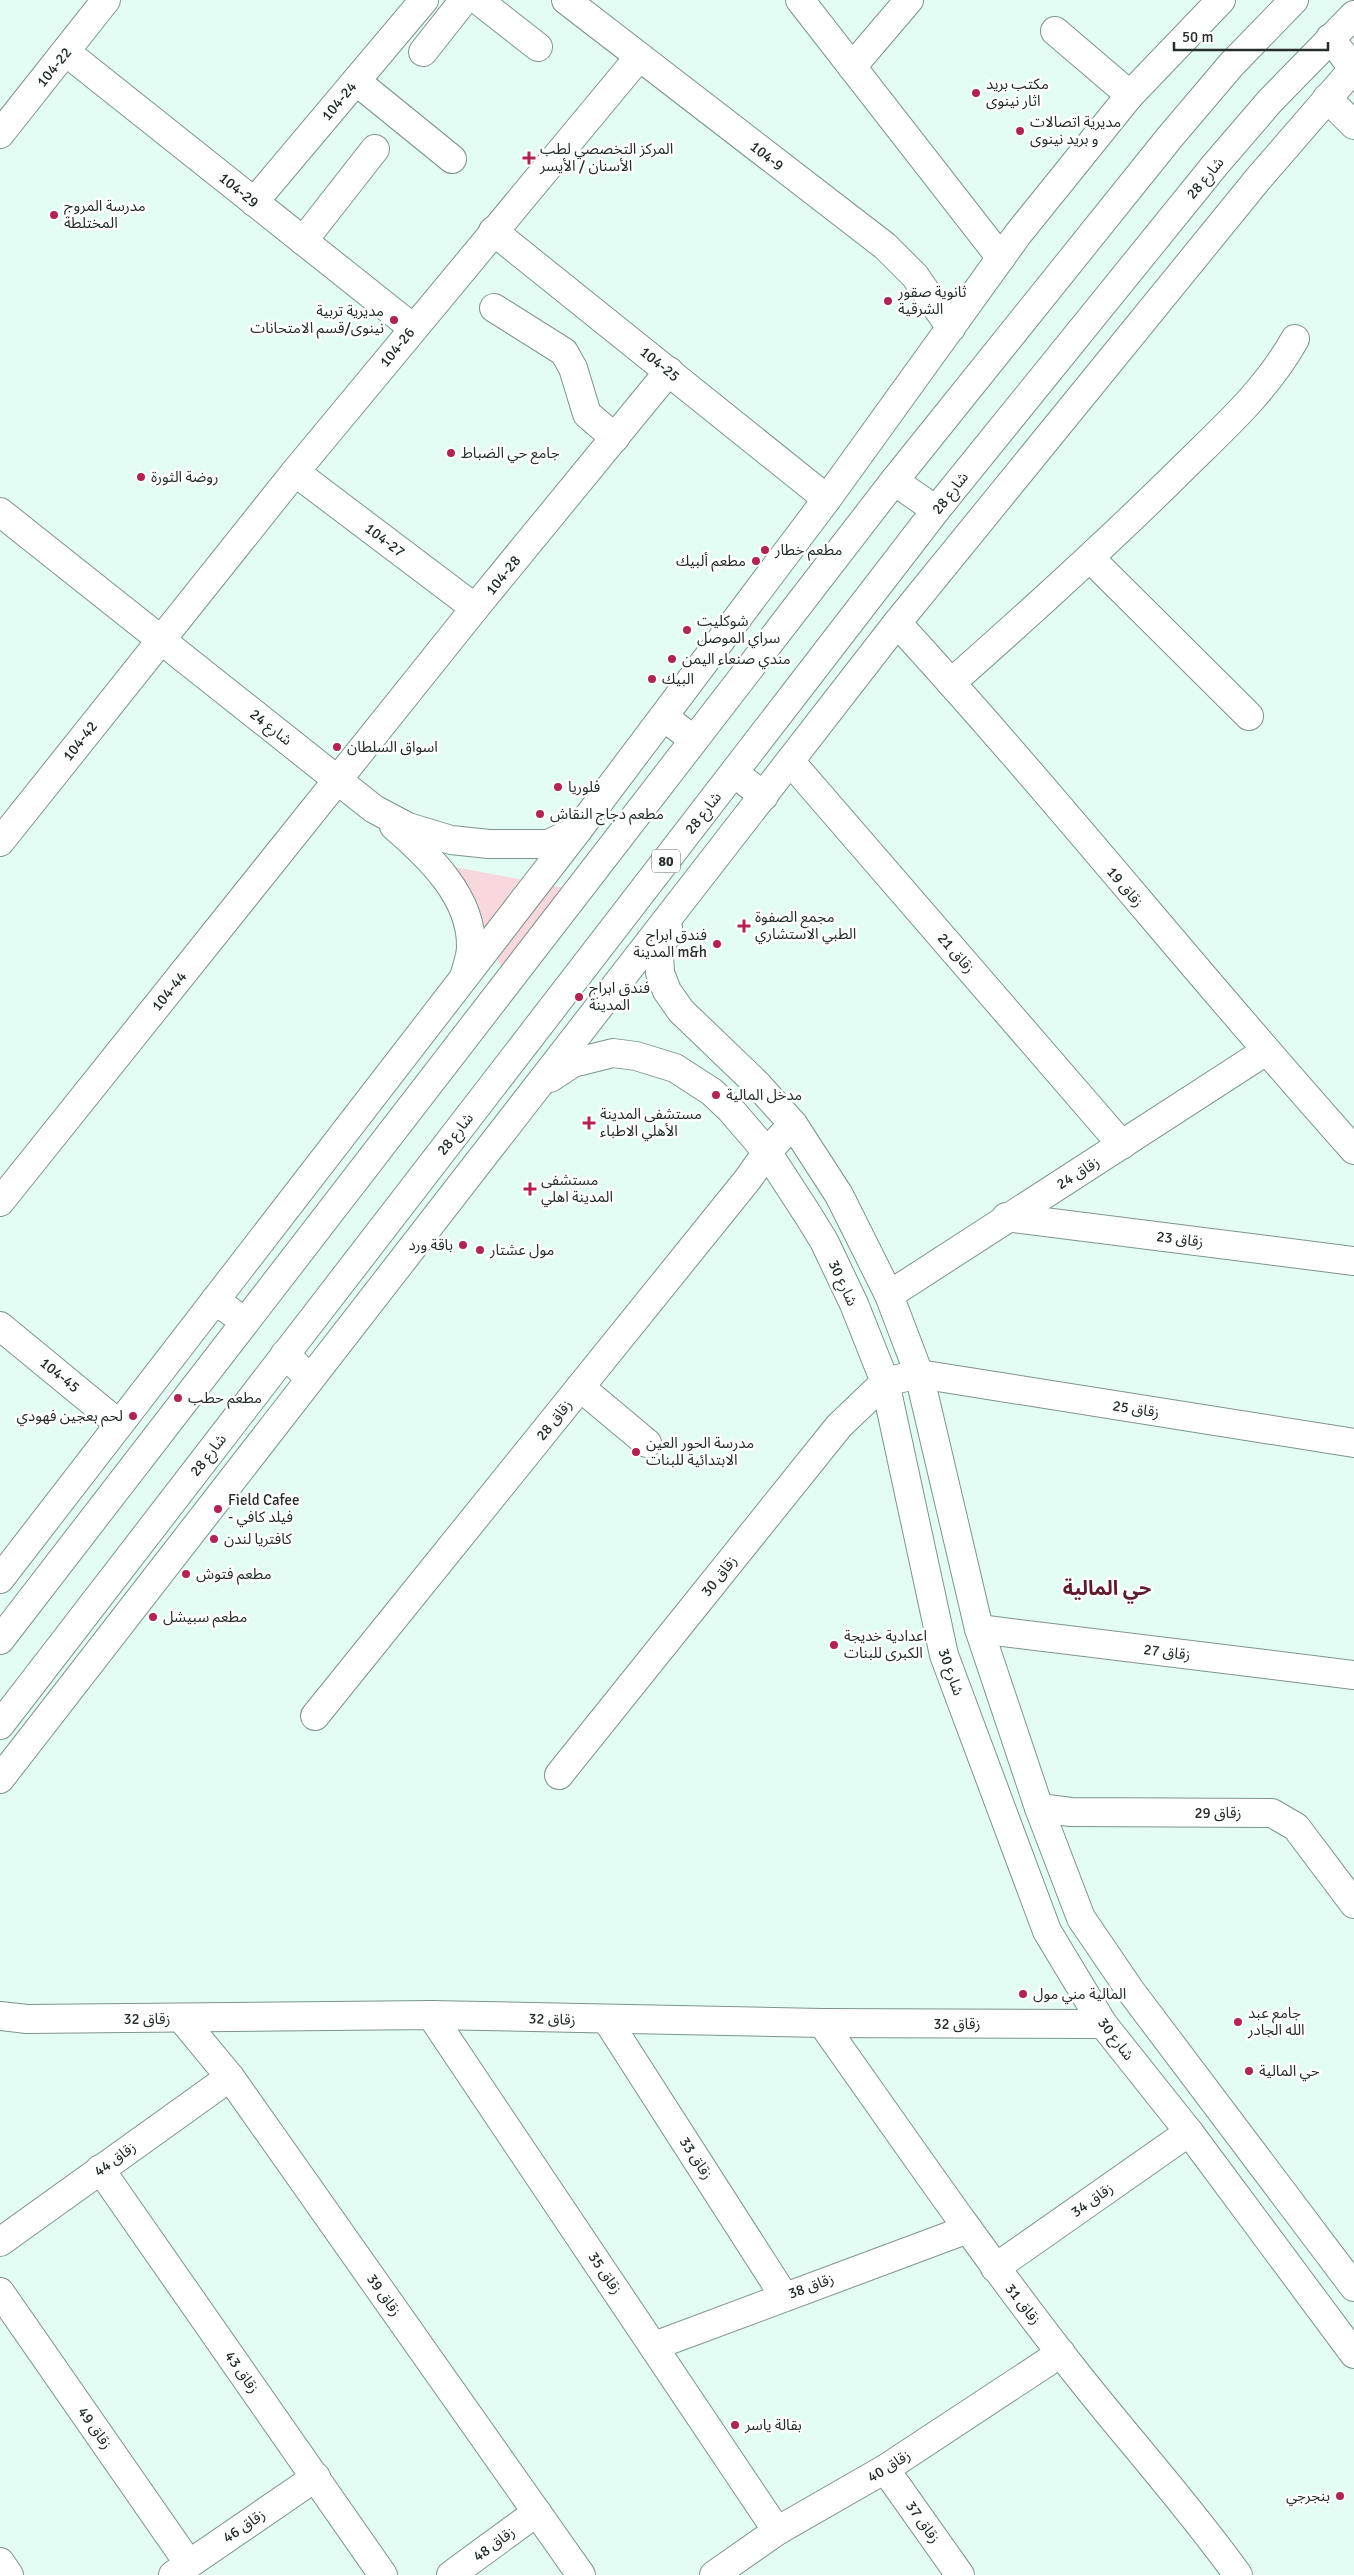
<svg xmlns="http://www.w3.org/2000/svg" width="1354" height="2575" font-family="Signika,'Noto Sans Arabic',sans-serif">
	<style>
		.green { fill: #f8d8dd }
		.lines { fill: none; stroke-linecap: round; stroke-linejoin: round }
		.minor-casing { stroke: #7d948b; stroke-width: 30 }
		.major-casing { stroke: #7d948b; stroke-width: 30 }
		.highway-casing { stroke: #7d948b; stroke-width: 30 }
		.minor { stroke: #fff; stroke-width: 28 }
		.major { stroke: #fff; stroke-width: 28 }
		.highway { stroke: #fff; stroke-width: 28 }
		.poi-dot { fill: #b32352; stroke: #fff; stroke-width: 2 }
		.labels { text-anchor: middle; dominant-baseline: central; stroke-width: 5; stroke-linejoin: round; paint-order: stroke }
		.shield { fill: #fff; stroke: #666d6a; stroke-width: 1 }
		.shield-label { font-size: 14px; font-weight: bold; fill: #242e2a }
		.street-label { font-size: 15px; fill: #242e2a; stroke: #fff }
		.poi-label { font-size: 15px; fill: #242e2a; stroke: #fff; text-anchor: start }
		.district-label { font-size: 20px; font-weight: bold; fill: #5f1a2d; stroke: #fff }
	</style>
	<rect width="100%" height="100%" fill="#e4fdf4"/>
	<path class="green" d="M455,867L565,888L502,969Z"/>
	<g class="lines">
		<g class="minor-casing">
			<g id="minor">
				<path d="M478,0L538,47"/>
				<path d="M566,0L885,246L915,276L951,328"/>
				<path d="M800,0L1001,258"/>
				<path d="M1055,31L1130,95"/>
				<path d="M66,52L413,328"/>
				<path d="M423,52L464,0"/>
				<path d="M852,67L909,0"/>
				<path d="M356,81L452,159"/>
				<path d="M1327,98L1354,125"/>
				<path d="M0,134L106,0"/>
				<path d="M254,202L424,0"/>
				<path d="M493,231L827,499"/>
				<path d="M303,241L375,149"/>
				<path d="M494,308L564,352L573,368L587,414L615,438"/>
				<path d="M295,472L475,608"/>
				<path d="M0,512L374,809L408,827L451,840L489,844H548L578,830"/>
				<path d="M1091,559L1249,716"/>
				<path d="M897,623C1054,794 1199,977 1354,1150"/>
				<path d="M951,683C1028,615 1103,547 1176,475C1219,432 1265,393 1295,339"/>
				<path d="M790,761L1122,1145"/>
				<path d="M394,826C429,856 472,897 471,947C471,956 467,966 465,974"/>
				<path d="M0,842L295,472L639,57"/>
				<path d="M0,1202L475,608L669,371"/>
				<path d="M1006,1217L1354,1261"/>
				<path d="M889,1295L1266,1051"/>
				<path d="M0,1326L119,1424"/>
				<path d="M580,1387L647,1443"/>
				<path d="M979,1629L1354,1675"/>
				<path d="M315,1716L748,1179L767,1152L793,1124"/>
				<path d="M559,1775L839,1426L885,1382L919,1374L1354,1443"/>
				<path d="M1039,1808L1071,1812L1272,1813L1296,1827L1354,1904"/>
				<path d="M431,2015L777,2531"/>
				<path d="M0,2016L27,2019L431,2015L822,2023L1103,2024"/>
				<path d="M182,2019L230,2077L581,2575"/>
				<path d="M607,2020L784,2296"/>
				<path d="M822,2023C900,2133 976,2244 1059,2351C1117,2427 1182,2497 1238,2575"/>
				<path d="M100,2169L383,2575"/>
				<path d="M0,2242L230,2077"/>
				<path d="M995,2268L1189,2132"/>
				<path d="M0,2292L189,2564"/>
				<path d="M654,2346L968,2229"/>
				<path d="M885,2469L960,2575"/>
				<path d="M0,2562L9,2575"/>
				<path d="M173,2575L316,2477"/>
				<path d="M451,2575L537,2512"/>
				<path d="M714,2575L777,2531L885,2469L1061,2353"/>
			</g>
		</g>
		<g class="major-casing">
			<g id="major">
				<path d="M668,928L659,954L660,973L667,991L681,1011L757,1084L793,1124L839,1195L889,1295L919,1374L979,1629L1039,1808L1081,1918L1130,1990L1354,2287"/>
				<path d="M550,1078L573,1063L613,1053L636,1056L675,1068L712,1092L730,1109L767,1152L808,1215L824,1241L854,1304L885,1382L944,1655L1047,1931L1103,2024L1189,2132L1354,2354"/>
				<path d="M0,1579L578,830L827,499L1018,234L1130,95L1221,0"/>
				<path d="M0,1779L897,623L1258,179L1354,68"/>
			</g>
		</g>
		<g class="highway-casing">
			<g id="highway">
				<path d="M1330,38L1353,68"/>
				<path d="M894,481L936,510"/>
				<path d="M664,717L694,740"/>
				<path d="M734,773L764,796"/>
				<path d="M215,1300L245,1322"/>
				<path d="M285,1354L309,1378"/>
				<path d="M0,1640L894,481L1170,137L1231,65L1294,0"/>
				<path d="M0,1725L936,510L1215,165L1270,101L1354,15"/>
			</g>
		</g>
		<use href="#minor" class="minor"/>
		<use href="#major" class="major"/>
		<use href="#highway" class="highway"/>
	</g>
	<g class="poi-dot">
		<circle cx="976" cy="93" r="5"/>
		<circle cx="1020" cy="131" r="5"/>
		<path d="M526.5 150.5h5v5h5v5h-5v5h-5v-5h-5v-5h5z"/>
		<circle cx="54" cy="215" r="5"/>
		<circle cx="888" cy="301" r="5"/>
		<circle cx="394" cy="320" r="5"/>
		<circle cx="451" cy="453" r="5"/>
		<circle cx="141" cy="477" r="5"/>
		<circle cx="765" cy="550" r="5"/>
		<circle cx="756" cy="561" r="5"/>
		<circle cx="687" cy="630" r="5"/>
		<circle cx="672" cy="659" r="5"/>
		<circle cx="652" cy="679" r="5"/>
		<circle cx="337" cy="747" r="5"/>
		<circle cx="558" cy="787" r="5"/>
		<circle cx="540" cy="814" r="5"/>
		<path d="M741.5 918.5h5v5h5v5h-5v5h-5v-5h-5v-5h5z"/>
		<circle cx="717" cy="944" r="5"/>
		<circle cx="579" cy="997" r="5"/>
		<circle cx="716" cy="1095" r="5"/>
		<path d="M586.5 1115.5h5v5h5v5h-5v5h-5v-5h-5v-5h5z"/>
		<path d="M527.5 1181.5h5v5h5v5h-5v5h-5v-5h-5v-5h5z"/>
		<circle cx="463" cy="1245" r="5"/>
		<circle cx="480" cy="1250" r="5"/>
		<circle cx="178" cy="1398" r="5"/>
		<circle cx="133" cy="1416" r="5"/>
		<circle cx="636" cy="1452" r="5"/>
		<circle cx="218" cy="1509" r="5"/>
		<circle cx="214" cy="1539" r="5"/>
		<circle cx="186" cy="1574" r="5"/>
		<circle cx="153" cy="1617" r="5"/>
		<circle cx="834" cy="1645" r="5"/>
		<circle cx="1023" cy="1994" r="5"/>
		<circle cx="1238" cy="2022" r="5"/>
		<circle cx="1249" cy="2071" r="5"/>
		<circle cx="735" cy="2425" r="5"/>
		<circle cx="1340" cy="2496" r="5"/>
	</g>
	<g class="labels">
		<rect class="shield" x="652" y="849.5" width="28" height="23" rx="4"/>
		<g class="shield-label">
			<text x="666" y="861">80</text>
		</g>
		<g class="street-label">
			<text transform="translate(54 67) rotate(-51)">104-22</text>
			<text transform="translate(339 101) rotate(-50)">104-24</text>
			<text transform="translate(767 156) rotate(38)">104-9</text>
			<text transform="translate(1205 178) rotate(-50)">شارع 28</text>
			<text transform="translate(239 190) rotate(39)">104-29</text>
			<text transform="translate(397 347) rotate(-51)">104-26</text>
			<text transform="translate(660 364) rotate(39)">104-25</text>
			<text transform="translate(950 493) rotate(-52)">شارع 28</text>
			<text transform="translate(385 540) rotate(37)">104-27</text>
			<text transform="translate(503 575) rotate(-51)">104-28</text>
			<text transform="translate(271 727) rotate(38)">شارع 24</text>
			<text transform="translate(80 741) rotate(-52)">104-42</text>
			<text transform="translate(703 813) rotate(-52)">شارع 28</text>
			<text transform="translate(1125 887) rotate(50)">زقاق 19</text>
			<text transform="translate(956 953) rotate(49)">زقاق 21</text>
			<text transform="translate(169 991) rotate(-51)">104-44</text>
			<text transform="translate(455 1134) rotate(-52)">شارع 28</text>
			<text transform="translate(1078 1173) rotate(-32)">زقاق 24</text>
			<text transform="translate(1180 1239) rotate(7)">زقاق 23</text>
			<text transform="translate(843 1283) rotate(65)">شارع 30</text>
			<text transform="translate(60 1375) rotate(39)">104-45</text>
			<text transform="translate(1136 1409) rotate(9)">زقاق 25</text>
			<text transform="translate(554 1420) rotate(-51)">زقاق 28</text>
			<text transform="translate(208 1455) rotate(-52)">شارع 28</text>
			<text transform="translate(719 1576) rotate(-51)">زقاق 30</text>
			<text transform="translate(1167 1652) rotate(7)">زقاق 27</text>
			<text transform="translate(951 1672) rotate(71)">شارع 30</text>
			<text x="1218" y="1813">زقاق 29</text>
			<text x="147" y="2019">زقاق 32</text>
			<text transform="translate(552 2019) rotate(2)">زقاق 32</text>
			<text x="957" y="2024">زقاق 32</text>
			<text transform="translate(1116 2039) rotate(53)">شارع 30</text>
			<text transform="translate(696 2158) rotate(57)">زقاق 33</text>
			<text transform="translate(115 2159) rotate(-36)">زقاق 44</text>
			<text transform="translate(1092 2200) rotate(-35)">زقاق 34</text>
			<text transform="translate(605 2273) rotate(56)">زقاق 35</text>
			<text transform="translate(811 2286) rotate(-20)">زقاق 38</text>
			<text transform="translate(384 2295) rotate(55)">زقاق 39</text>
			<text transform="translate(1023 2304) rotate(52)">زقاق 31</text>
			<text transform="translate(242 2372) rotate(55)">زقاق 43</text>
			<text transform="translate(95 2428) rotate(55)">زقاق 49</text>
			<text transform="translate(889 2466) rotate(-32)">زقاق 40</text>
			<text transform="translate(923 2522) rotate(55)">زقاق 37</text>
			<text transform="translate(244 2526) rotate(-34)">زقاق 46</text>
			<text transform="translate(494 2544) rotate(-36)">زقاق 48</text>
		</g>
		<g class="poi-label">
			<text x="986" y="84">مكتب بريد<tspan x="986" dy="17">اثار نينوى</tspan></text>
			<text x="1030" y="122">مديرية اتصالات<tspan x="1030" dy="17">و بريد نينوى</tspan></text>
			<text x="540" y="149">المركز التخصصي لطب<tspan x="540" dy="17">الأسنان / الأيسر</tspan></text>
			<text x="64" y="206">مدرسة المروج<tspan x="64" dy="17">المختلطة</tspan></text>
			<text x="898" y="292">ثانوية صقور<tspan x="898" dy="17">الشرقية</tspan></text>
			<text x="384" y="311" text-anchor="end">مديرية تربية<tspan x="384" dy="17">نينوى/قسم الامتحانات</tspan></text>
			<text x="461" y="453">جامع حي الضباط</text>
			<text x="151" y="477">روضة الثورة</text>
			<text x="775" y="550">مطعم خطار</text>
			<text x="746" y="561" text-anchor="end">مطعم ألبيك</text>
			<text x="697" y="621">شوكليت<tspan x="697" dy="17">سراي الموصل</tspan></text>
			<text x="682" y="659">مندي صنعاء اليمن</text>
			<text x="662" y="679">البيك</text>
			<text x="347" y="747">اسواق السلطان</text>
			<text x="568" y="787">فلوريا</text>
			<text x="550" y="814">مطعم دجاج النقاش</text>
			<text x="755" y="917">مجمع الصفوة<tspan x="755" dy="17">الطبي الاستشاري</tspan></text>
			<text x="707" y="935" text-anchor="end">فندق ابراج<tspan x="707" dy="17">المدينة m&amp;h</tspan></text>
			<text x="589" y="988">فندق ابراج<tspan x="589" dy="17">المدينة</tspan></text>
			<text x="726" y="1095">مدخل المالية</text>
			<text x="600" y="1114">مستشفى المدينة<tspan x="600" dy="17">الأهلي الاطباء</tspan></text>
			<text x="541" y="1180">مستشفى<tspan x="541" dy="17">المدينة اهلي</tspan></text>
			<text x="453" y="1245" text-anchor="end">باقة ورد</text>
			<text x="490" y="1250">مول عشتار</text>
			<text x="188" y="1398">مطعم حطب</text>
			<text x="123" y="1416" text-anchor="end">لحم بعجين فهودي</text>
			<text x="646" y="1443">مدرسة الحور العين<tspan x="646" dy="17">الابتدائية للبنات</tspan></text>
			<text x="228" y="1500">Field Cafee<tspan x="228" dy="17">- فيلد كافي</tspan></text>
			<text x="224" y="1539">كافتريا لندن</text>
			<text x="196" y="1574">مطعم فتوش</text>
			<text x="163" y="1617">مطعم سبيشل</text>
			<text x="844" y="1636">اعدادية خديجة<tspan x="844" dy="17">الكبرى للبنات</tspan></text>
			<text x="1033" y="1994">المالية مني مول</text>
			<text x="1248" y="2013">جامع عبد<tspan x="1248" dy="17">الله الجادر</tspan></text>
			<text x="1259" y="2071">حي المالية</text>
			<text x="745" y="2425">بقالة ياسر</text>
			<text x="1330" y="2496" text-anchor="end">بنجرجي</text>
		</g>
		<g class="district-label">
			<text x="1107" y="1588">حي المالية</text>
		</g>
	</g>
	<path d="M1174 42v8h154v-8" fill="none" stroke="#242e2a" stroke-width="2.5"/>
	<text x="1182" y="42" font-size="15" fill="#242e2a" stroke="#ffffff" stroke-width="4" paint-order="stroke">50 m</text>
</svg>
